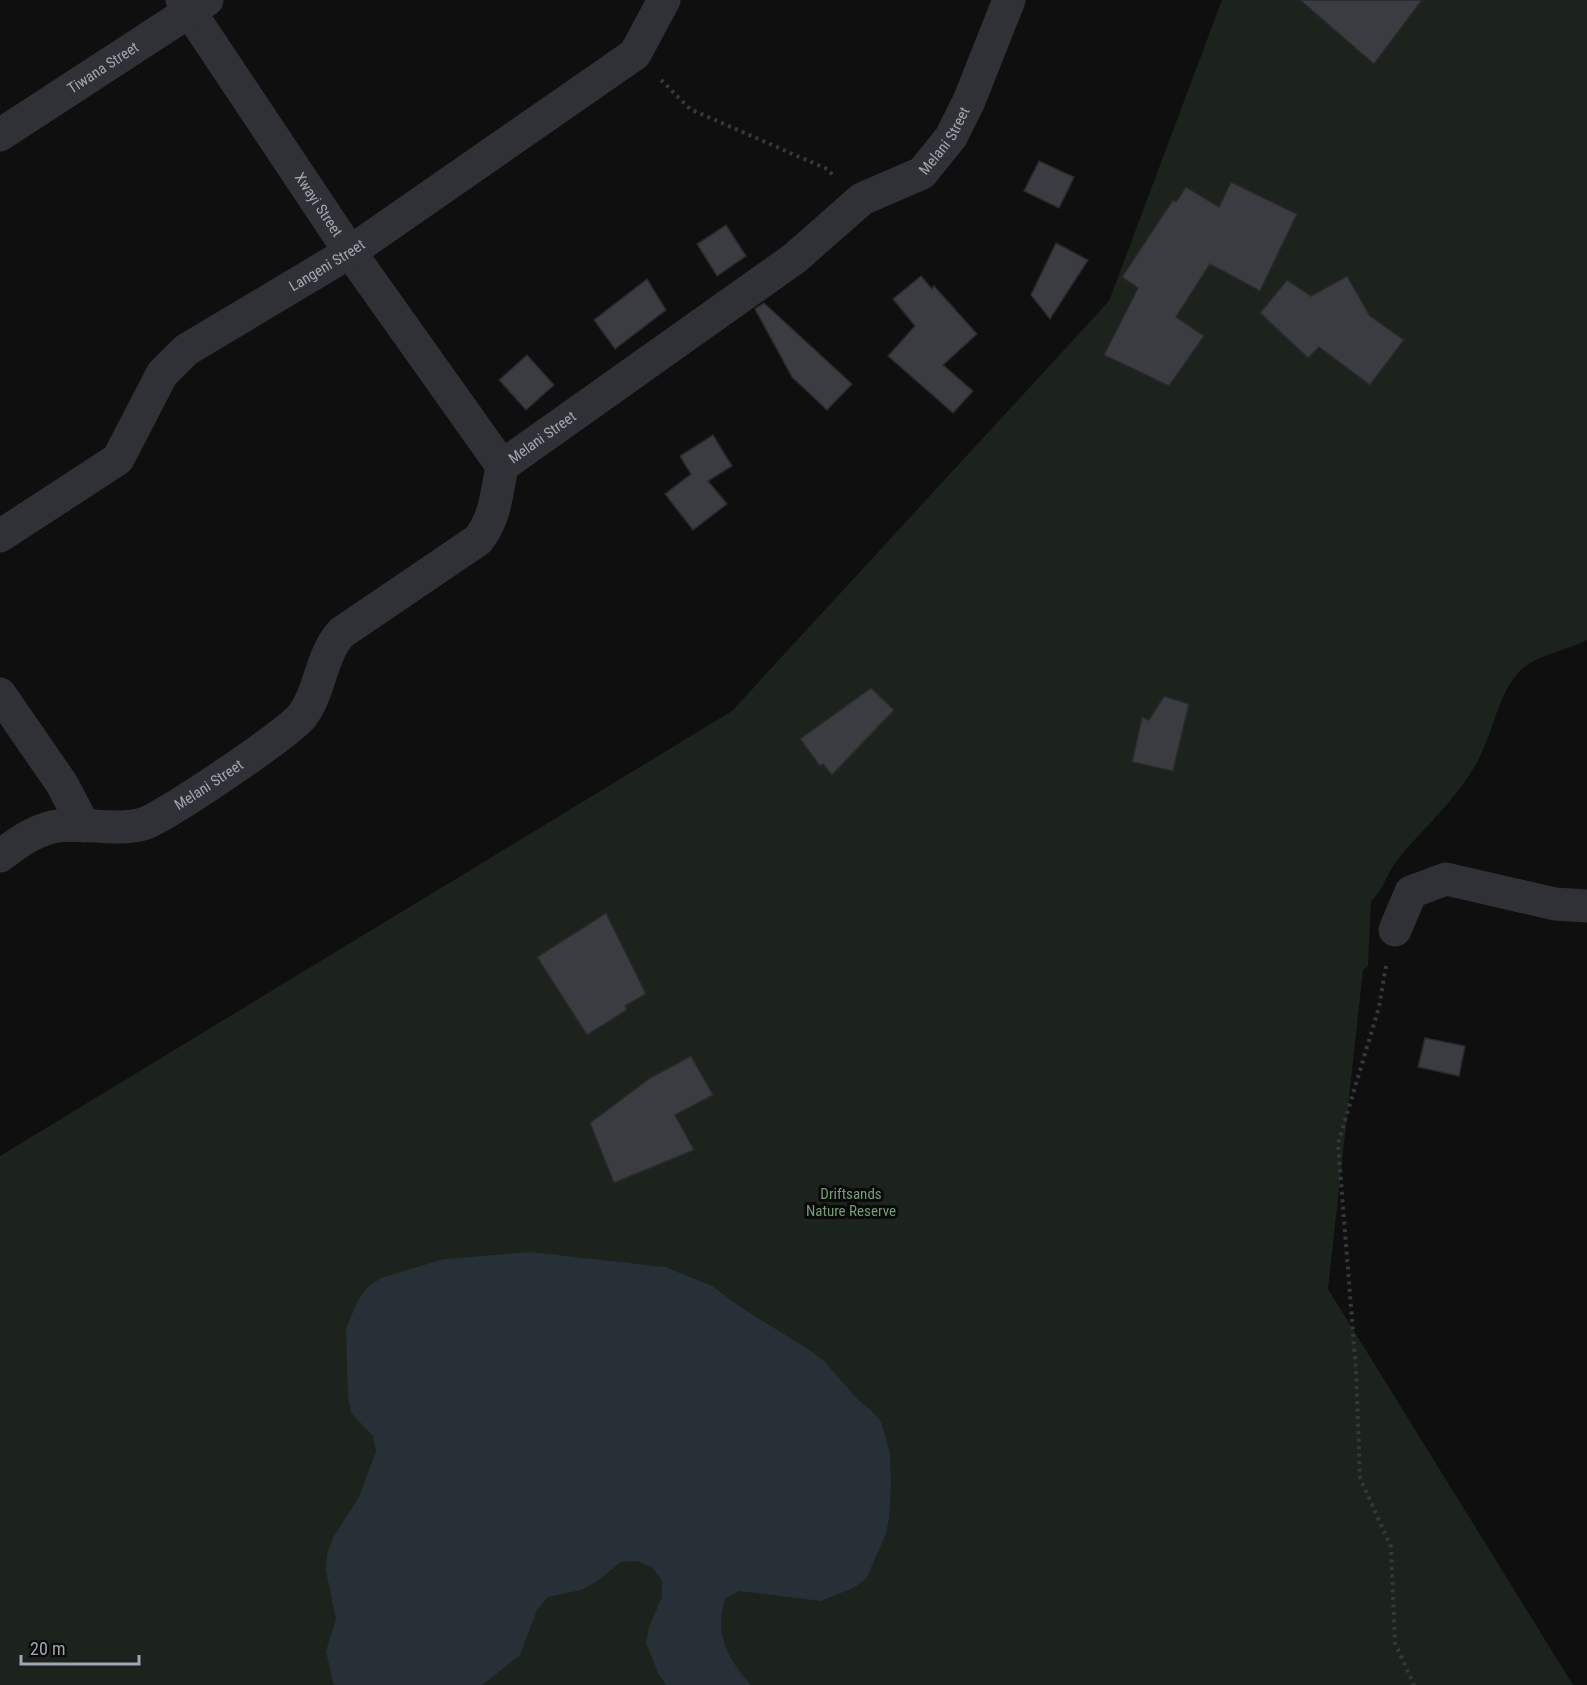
<svg xmlns="http://www.w3.org/2000/svg" width="1587" height="1685" font-family="'Roboto Condensed',sans-serif">
	<style>
		.green { fill: #1b231c }
		.water { fill: #273036 }
		.building { fill: #3b3c41; stroke: #29292d; stroke-width: 1.5 }
		.lines { fill: none; stroke-linecap: round; stroke-linejoin: round }
		.path { stroke: #36383d; stroke-width: 4; stroke-dasharray: 3 4.5; stroke-linecap: butt }
		.street { stroke: #303136; stroke-width: 33 }
		.labels { text-anchor: middle; dominant-baseline: central; stroke-width: 6; stroke-linejoin: round; paint-order: stroke }
		.street-label { font-size: 15px; fill: #9fa6b2; stroke: #0a0a0b }
		.park-label { font-size: 15px; fill: #749f75; stroke: #0a0a0b }
	</style>
	<rect width="100%" height="100%" fill="#0f0f10"/>
	<path class="green" d="M1222,0H1587V640C1568,650 1532,656 1518,673C1499,695 1494,726 1482,752C1463,794 1427,824 1398,859C1387,872 1384,890 1371,901L1368,966L1363,970L1328,1289L1573,1685H0V1156L732,711L1109,301Z"/>
	<path class="water" d="M530,1252L665,1267L712,1286L739,1306L811,1351L825,1362L857,1399L871,1410L881,1422L890,1453L891,1486L889,1518L886,1534L866,1579L853,1588L821,1601L739,1591L725,1599C714,1634 728,1659 751,1685H666L658,1673L646,1643L649,1627L662,1597V1581L653,1568L638,1561L621,1562L596,1582L581,1590L548,1597L537,1610L520,1655L482,1685H335L333,1683L326,1651L336,1619L326,1571L327,1554L333,1538L359,1497L376,1451L373,1436L351,1413L348,1396L346,1329L358,1300L368,1287L381,1278L444,1259Z"/>
	<g class="building">
		<path d="M1300,0H1422L1374,64Z"/>
		<path d="M1039,161L1074,177L1059,208L1024,191Z"/>
		<path d="M1231,182L1297,214L1260,291L1210,264L1176,317L1204,336L1169,386L1104,355L1138,288L1122,277L1173,200L1176,202L1186,187L1219,207Z"/>
		<path d="M726,225L746,256L717,276L697,244Z"/>
		<path d="M1056,243L1088,260L1050,319L1031,295Z"/>
		<path d="M921,276L932,289L934,286L977,334L943,365L973,391L953,413L888,356L915,326L893,299Z"/>
		<path d="M1347,276L1370,316L1404,340L1370,385L1319,347L1308,358L1260,313L1287,280L1311,296Z"/>
		<path d="M647,279L666,310L615,349L594,320Z"/>
		<path d="M764,303L852,384L827,410L792,377L755,309Z"/>
		<path d="M527,355L554,385L526,410L499,380Z"/>
		<path d="M713,435L732,466L708,481L727,504L693,530L665,494L691,474L680,456Z"/>
		<path d="M871,688L894,710L832,775L823,764L820,766L800,739Z"/>
		<path d="M1164,696L1189,704L1173,771L1132,762L1142,717L1149,720Z"/>
		<path d="M606,913L646,994L625,1006L627,1010L587,1035L537,957Z"/>
		<path d="M1425,1038L1465,1046L1459,1076L1418,1067Z"/>
		<path d="M691,1056L713,1095L675,1115L694,1150L614,1183L590,1123L650,1078Z"/>
	</g>
	<g class="lines">
		<g class="path">
			<path d="M661,80L690,109L827,169L834,176"/>
			<path d="M1386,966L1379,1007L1338,1144L1356,1370L1360,1478L1391,1547L1395,1643L1414,1685"/>
		</g>
		<g class="street">
			<path id="s1" d="M182,0L350,252L502,466"/>
			<path id="s2" d="M0,135L207,0"/>
			<path id="s3" d="M0,536L118,459L162,374L186,350L350,252L635,54L664,0"/>
			<path d="M0,694L62,784L84,826"/>
			<path id="s4" d="M0,856C16,844 32,832 52,827C82,821 113,832 143,824C165,817 289,733 302,716C321,691 320,657 341,633L478,540C495,519 497,493 502,466L795,258L862,199L922,173L951,137L969,101L1009,0"/>
			<path d="M1395,930L1411,892L1446,879L1555,904L1587,906"/>
		</g>
	</g>
	<g class="labels">
		<g class="street-label">
			<text stroke="none"><textPath href="#s2" startOffset="123">Tiwana Street</textPath></text>
			<text stroke="none"><textPath href="#s4" startOffset="1234">Melani Street</textPath></text>
			<text stroke="none"><textPath href="#s1" startOffset="246">Xwayi Street</textPath></text>
			<text stroke="none"><textPath href="#s3" startOffset="435">Langeni Street</textPath></text>
			<text stroke="none"><textPath href="#s4" startOffset="730">Melani Street</textPath></text>
			<text stroke="none"><textPath href="#s4" startOffset="228">Melani Street</textPath></text>
		</g>
		<g class="park-label">
			<text x="851" y="1194">Driftsands<tspan x="851" dy="17">Nature Reserve</tspan></text>
		</g>
	</g>
	<path d="M21 1655v9h118v-9" fill="none" stroke="#9fa6b2" stroke-width="3"/>
	<text x="30" y="1655" font-size="18" fill="#9fa6b2" stroke="#0a0a0b" stroke-width="4.5" paint-order="stroke">20 m</text>
</svg>
